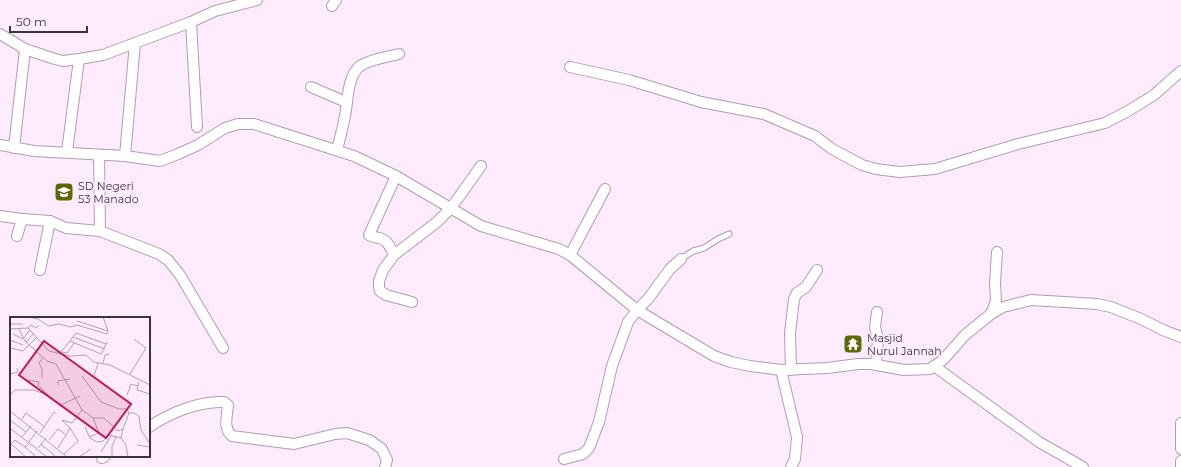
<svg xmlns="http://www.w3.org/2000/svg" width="1181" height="467" font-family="Montserrat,sans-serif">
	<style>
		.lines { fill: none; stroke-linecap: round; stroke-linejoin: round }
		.lane-casing { stroke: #b19cb1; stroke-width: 7 }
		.street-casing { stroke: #b19cb1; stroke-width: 12 }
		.lane { stroke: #fff; stroke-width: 5 }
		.street { stroke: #fff; stroke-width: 10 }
		.labels { text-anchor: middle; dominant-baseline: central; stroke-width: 3.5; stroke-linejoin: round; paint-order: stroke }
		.poi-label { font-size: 11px; fill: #3b333b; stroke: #feecfe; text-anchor: start }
		.inset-road { fill: none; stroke: #b0a2b0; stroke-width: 1 }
		.view { fill: #c2185b; fill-opacity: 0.15; stroke: #c2185b; stroke-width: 2 }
		.inset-edge { fill: none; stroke: #3b333b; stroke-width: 2 }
	</style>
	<rect width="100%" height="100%" fill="#feecfe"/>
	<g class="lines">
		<g class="lane-casing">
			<path id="lane" d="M681,259L693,251L704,248L718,239L729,234"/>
		</g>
		<g class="street-casing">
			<g id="street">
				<path d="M332,6L336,0"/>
				<path d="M191,22L197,127"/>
				<path d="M0,34L25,49L55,59L63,61L79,59L103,55L191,22L215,11L257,0"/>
				<path d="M570,67L629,80L701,102L764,114L815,136L832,149L862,165L876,169L900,172L935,169L1018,144L1105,123L1128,111L1154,95L1181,71"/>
				<path d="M311,87L346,102"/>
				<path d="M0,145L34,151L125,156L160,161L178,154L198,145L225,128L238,124H254L354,156L396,176L481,226L559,249L570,255L637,310L714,356L731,362L750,366L781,370L827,368L858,364H871L904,370L930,369L943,360L965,335L991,314L1003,307L1031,300L1097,304L1111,307L1141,319L1163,330L1181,337"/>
				<path d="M14,148L25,49"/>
				<path d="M337,150C340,138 343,127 345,116C348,102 347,76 360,66C370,59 387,57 399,54"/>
				<path d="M67,152L79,59"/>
				<path d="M99,155L100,231L159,254L168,260L180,275L223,348"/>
				<path d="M125,156L135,43"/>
				<path d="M0,216L22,219"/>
				<path d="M17,236L22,219L50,221L66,228L100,231"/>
				<path d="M394,255C390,247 388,240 379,238C374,237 372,237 369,235L396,176"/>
				<path d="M570,255L605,189"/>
				<path d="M40,270L50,221"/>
				<path d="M412,302L386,295L380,291L379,287V281L383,270L394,255L437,222L451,208L481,166"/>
				<path d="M991,314L996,301L995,283L997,252"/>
				<path d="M876,365L878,339L875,327L877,312"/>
				<path d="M934,366L1039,442L1083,467"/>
				<path d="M781,370L797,437L795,459L791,467"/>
				<path d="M791,370L790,333L794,299L797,293L806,287L817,270"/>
				<path d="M1181,423V449"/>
				<path d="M149,427C170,413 198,401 224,402L228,405C227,416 223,429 232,436L294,444L335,434L347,433L369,440L382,449L387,460L385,467"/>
				<path d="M102,458L105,456"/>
				<path d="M564,459L583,454L589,448L599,422L612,366L628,322L637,310L648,299L670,269L681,259"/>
				<path d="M1181,467V461"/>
			</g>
		</g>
		<use href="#lane" class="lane"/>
		<use href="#street" class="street"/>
	</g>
	<defs>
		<g id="school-square" transform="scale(1)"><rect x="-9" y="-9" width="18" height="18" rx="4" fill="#606707" stroke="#feecfe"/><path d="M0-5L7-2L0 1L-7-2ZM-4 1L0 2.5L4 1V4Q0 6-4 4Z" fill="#fff"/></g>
		<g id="temple-square" transform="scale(1)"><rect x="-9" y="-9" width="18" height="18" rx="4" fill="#606707" stroke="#feecfe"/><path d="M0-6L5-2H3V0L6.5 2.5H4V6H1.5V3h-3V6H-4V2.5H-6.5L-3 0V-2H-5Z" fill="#fff"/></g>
	</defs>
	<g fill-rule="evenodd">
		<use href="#school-square" x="64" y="192"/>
		<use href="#temple-square" x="853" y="344"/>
	</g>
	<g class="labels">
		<g class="poi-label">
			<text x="78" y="186">SD Negeri<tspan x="78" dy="13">53 Manado</tspan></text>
			<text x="867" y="338">Masjid<tspan x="867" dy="13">Nurul Jannah</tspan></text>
		</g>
	</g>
	<g transform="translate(10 317)">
		<rect width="140" height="140" fill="#feecfe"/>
		<path class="inset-road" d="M18,0L28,2L38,9L49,7L61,10L67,8L97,17L98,14L93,0M67,4L98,14M0,7H13M18,11L21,8L26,11L29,8M0,12L18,11L39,34L60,39L76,38L84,45L100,48L140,68M9,12L15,24L37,44L46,47L72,93L83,101H94L108,114L113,112L119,96H124L129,99L131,113L140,127M3,17L13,22L20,13M63,20L95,32M0,23L13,28M60,24L66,16L96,27L97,25M16,25L24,16M0,31L13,34L27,20M52,35L57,36L64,26M50,36L60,24L91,37L96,27M93,46L95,38L99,37M0,57L8,55L7,51M120,57L136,31L124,22M72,59L91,85L109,92H117L119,96M84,59L88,46M32,61V52L29,46L33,41M17,63L29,65L28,68L38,78M48,68V64L60,62M128,69L127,73L140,77M0,78L5,73H23L38,78M117,78L121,67L128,69L129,65M51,88L70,79M0,94L57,140M12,102L16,96L35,110M0,103L16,115M75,110L80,121L87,125L93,124L99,118L111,121L113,112M0,111L37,140M60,111L52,103L62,106L72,93M30,116L44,95L46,96M12,120L21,109M79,120L89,116L83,101M111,121L116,128L118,140M39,123L48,112L55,117M31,127L46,140M127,128L140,130M15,130L26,140M28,131L36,121M48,131L60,111L68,124L54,137M91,135L101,119M16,140L1,127L5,123L15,130L27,114M69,140L81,132M102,140V129L106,120"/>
		<path class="view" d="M34,24L121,87L96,121L9,58Z"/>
		<rect width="140" height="140" class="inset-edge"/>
	</g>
	<path d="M10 26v6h77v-6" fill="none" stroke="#3b333b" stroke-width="2"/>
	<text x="16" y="26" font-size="12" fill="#3b333b" stroke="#feecfe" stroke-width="3" paint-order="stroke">50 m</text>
</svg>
